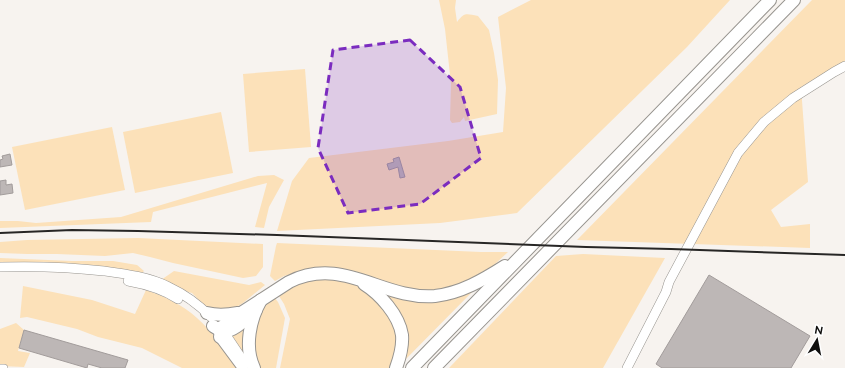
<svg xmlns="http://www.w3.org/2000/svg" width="845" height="368" font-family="Raleway,sans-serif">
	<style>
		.green { fill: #fce1b9 }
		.building { fill: #bdb7b6; stroke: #a29c9b }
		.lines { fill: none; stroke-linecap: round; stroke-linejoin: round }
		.minor-casing { stroke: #97948f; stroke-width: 8 }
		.secondary-casing { stroke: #97948f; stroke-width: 10 }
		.primary-casing { stroke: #97948f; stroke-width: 12 }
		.motorway-casing { stroke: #97948f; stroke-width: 14 }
		.minor { stroke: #fff; stroke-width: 7 }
		.secondary { stroke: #fff; stroke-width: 9 }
		.primary { stroke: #fff; stroke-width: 10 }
		.motorway { stroke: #fff; stroke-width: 12 }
		.rail { stroke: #272625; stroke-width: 2 }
		.marked { fill: #7b2cbf; fill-opacity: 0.2; stroke: #7b2cbf; stroke-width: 3; stroke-dasharray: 8 5; stroke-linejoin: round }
	</style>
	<rect width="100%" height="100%" fill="#f7f3ef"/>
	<g class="green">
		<path d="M439,0H456L455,8L457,22C465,12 466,14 478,16L489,30L494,53L498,80L497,114L465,121L464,117L460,122L452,123L450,120L451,84L445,29Z"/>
		<path d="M531,0H730L687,47L517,213L440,223L277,231L292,181L309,158L448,141L503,132L506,88L498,17Z"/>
		<path d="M812,0H845V62L801,87L808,182L771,210L781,227L810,224V248L577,240Z"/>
		<path d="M305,69L311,147L249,152L243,74Z"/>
		<path d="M221,112L233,173L135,193L123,132Z"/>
		<path d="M112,127L125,190L25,210L12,147Z"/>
		<path d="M274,175L284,180L269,207L264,228L255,227L267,183L153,212L151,222L0,228V221H18L36,223L121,217L258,176Z"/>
		<path d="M138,238L263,244V267L256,276L243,278L173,263L150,257L133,253L105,256L57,254H27L0,253V242L27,240Z"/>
		<path d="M277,243L481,252H508L480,278L431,293L307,270L284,276L275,281L270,276L276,246Z"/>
		<path d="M583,254L665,258L603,368H449L556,256Z"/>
		<path d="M0,258L72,261H113L137,265L144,271L141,274L0,263Z"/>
		<path d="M174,271L249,285L261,282L265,285L243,303L230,311L209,310L199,302L196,297L192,293L181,290L161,280Z"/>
		<path d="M321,278L351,283L362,288L384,306L396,330L399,344L391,368H280L290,319L284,304L279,296L285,292V290L295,284Z"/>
		<path d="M23,286L92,300L135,314L146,290C164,296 183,305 197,318C213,332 225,351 238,368H182L142,348L98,337L77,329L27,317L20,318Z"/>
		<path d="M378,287L393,294L475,289L403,362L405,354Z"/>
		<path d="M274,297L278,302L285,318L276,368H257L255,364L253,327L264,305Z"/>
		<path d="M252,319L251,368L231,337Z"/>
		<path d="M16,323L24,330L18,351L30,353L24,367L0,366V329Z"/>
	</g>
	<g class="building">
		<path d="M10,154L12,165L0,167V160L3,159L2,156Z"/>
		<path d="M399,157L405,177L400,178L398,167L389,170L387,164L394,162L393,159Z"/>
		<path d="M6,180V185L12,184L13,193L0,195V181Z"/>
		<path d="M709,275L810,336L791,368H662L656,364Z"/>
		<path d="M24,330L128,360L125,368H102L88,364L87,368L19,348Z"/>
	</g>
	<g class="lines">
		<g class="minor-casing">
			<path id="minor" d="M0,368H4"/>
		</g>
		<g class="secondary-casing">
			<g id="secondary">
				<path d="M0,267C35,266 69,267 104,271C126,274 149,277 169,287C184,294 199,305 211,317"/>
				<path d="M128,281C145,284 163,289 178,299"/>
				<path d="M220,326L244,362"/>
				<path d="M627,368L666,292L669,282L738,153L764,122L793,98L834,72L845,66"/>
			</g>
		</g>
		<g class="primary-casing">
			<path id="primary" d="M220,337L243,368"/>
		</g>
		<g class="motorway-casing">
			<g id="motorway">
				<path d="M364,284C380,294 399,315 402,335C403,346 400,357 396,368"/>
				<path d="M207,313C218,316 227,315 238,313"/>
				<path d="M213,326C216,328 220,331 224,331C235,332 248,316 256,310"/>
				<path d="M220,337C220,330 223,326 227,322L289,282C343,255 382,300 435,296C461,293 483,280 505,266"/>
				<path d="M254,368C244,347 250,319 261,300"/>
				<path d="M412,368L770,0"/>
				<path d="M434,368L794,0"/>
			</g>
		</g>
		<use href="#minor" class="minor"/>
		<use href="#secondary" class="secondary"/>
		<use href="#primary" class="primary"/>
		<use href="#motorway" class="motorway"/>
		<path class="rail" d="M0,233L72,230L138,231L277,235L586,247L671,249L845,255"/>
	</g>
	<path class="marked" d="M410,40L460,87L481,158L420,204L348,213L318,148L333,50Z"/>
	<g transform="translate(817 340) rotate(10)" stroke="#ffffff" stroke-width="3" paint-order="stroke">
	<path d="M0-3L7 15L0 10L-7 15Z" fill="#100f0e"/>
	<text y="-6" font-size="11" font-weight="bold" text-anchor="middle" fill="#100f0e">N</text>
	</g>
</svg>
